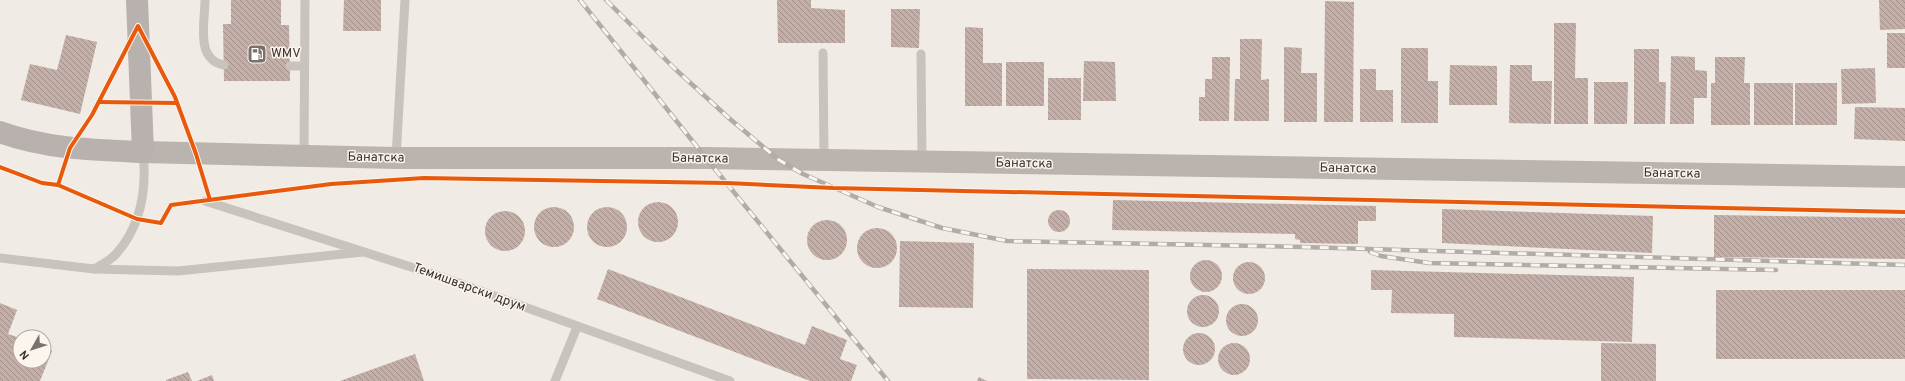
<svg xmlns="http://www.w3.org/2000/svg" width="1905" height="381" font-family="Overpass,sans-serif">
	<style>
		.building { fill: url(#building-back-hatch) }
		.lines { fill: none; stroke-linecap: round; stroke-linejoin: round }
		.lane { stroke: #c9c3be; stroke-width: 9 }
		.secondary { stroke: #bab3ae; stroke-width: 22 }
		.primary { stroke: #b8b1ad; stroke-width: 22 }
		.rail-casing { stroke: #b1aca8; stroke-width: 4.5 }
		.rail { stroke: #fbf5ee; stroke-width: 3; stroke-dasharray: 9; stroke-linecap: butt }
		.cycleway-casing { stroke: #fbf5ee; stroke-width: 6 }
		.cycleway { stroke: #e8590c; stroke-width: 4 }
		.labels { text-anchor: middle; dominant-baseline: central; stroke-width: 3; stroke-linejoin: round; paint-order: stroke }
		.poi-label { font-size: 13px; fill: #3b302b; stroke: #fbf5ee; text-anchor: start }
		.street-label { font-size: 13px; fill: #3b302b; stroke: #fbf5ee }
	</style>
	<defs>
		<pattern id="building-back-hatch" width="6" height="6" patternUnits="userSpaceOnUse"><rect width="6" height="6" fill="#c3afa7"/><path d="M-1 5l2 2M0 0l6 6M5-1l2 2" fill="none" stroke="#a08f88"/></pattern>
	</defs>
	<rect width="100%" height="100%" fill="#f0ebe5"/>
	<g class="building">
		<path d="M231,0H281V25H289L290,81H224L223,24H231Z"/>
		<path d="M344,0H381V31H343Z"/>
		<path d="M777,0H811V8L845,10V43H778Z"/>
		<path d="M1879,0H1905V29L1880,30Z"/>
		<path d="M1325,1L1354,2L1353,122H1324Z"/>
		<path d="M891,9H920L919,48L891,47Z"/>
		<path d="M1554,23H1576L1575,78H1588V124H1554Z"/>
		<path d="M965,27L983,28V63H1002V106H965Z"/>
		<rect x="1887" y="33" width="18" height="35"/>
		<path d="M66,35L97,42L80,114L21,100L30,64L57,70Z"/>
		<path d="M1240,39H1262L1261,80L1269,79V121H1234L1235,79H1240Z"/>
		<path d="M1284,47L1302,48L1301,73H1317V122H1284Z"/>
		<path d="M1401,48H1428V81H1438V123H1401Z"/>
		<path d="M1634,49H1659V82H1666L1665,124H1634Z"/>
		<path d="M1671,56L1695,57V70L1707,71V98H1694V124H1670Z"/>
		<path d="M1212,57H1230L1229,121H1199V97H1205V79H1212Z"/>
		<path d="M1715,57H1745L1744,83H1750V125H1711V83H1715Z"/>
		<path d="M1084,61L1115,62L1116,101H1083Z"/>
		<rect x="1006" y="62" width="38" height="44"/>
		<path d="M1450,65L1497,66V105H1449Z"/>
		<path d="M1510,65H1532V81H1552L1551,124L1509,123Z"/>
		<path d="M1875,68L1876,103L1842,104L1841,69Z"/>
		<path d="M1360,69H1376V90H1393V122H1360Z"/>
		<rect x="1048" y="78" width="33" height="42"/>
		<path d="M1594,82H1628L1627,124H1594Z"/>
		<rect x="1754" y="83" width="39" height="42"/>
		<rect x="1795" y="83" width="42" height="42"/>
		<path d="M1855,107L1905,108V141L1854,139Z"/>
		<path d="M1113,200L1376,206V221H1358V244L1300,243V240L1295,239V234L1112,230Z"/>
		<circle cx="658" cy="222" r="20"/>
		<circle cx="554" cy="227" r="20"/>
		<circle cx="607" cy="227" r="20"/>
		<path d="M1442,209L1653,216L1652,253L1442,243Z"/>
		<circle cx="1059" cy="221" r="11"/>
		<circle cx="505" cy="231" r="20"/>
		<path d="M1714,215L1905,218V259L1714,257Z"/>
		<circle cx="827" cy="240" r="20"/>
		<circle cx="877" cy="248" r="20"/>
		<path d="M900,241L974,243L973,308L899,307Z"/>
		<circle cx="1206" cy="276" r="16"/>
		<circle cx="1249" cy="278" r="16"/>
		<path d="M608,269L805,345L812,326L847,340L840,359L857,365L851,381H810L597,299Z"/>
		<path d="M1027,269L1149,270V380L1027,379Z"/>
		<path d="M1371,270L1634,277L1632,342L1454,337V314L1391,313L1392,290H1371Z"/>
		<rect x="1716" y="290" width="189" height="69"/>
		<circle cx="1203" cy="311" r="16"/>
		<path d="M0,303L17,310L8,334L20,338V361H44V348L52,351L40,381H0Z"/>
		<circle cx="1242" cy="320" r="16"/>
		<circle cx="1199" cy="349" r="16"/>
		<circle cx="1234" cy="359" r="16"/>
		<path d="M1601,343L1656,344V381H1601Z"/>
		<path d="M415,354L424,381H340Z"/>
		<path d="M188,372L192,381H166V380Z"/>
		<path d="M212,375L214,381H197Z"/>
		<path d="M979,377L987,381H977Z"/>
	</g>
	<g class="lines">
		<g class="lane">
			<path d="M205,0C205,22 195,60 224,65"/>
			<path d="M823,53L824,160"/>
			<path d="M921,54L922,161"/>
			<path d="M290,66H304"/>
			<path d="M304,156L305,0"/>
			<path d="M396,158L405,0"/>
			<path d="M205,201L436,275L730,381"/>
			<path d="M0,258L94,269L178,271L363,252"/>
			<path d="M94,269C101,265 111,260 116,254C141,226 147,189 143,152"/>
			<path d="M555,381L577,327"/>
		</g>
		<path class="secondary" d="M143,152L396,158H706L1905,177"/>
		<path class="primary" d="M0,132C46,149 95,150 143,152L137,0"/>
		<g class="rail-casing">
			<g id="rail">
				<path d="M580,0L706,158L888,381"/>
				<path d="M606,0L674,68L730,119L779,160L803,174L878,207L942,228L1007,241L1303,247L1905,265"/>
				<path d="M1370,252L1381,256L1429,263L1776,270"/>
			</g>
		</g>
		<use href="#rail" class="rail"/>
		<g class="cycleway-casing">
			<g id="cycleway">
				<path d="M99,102L177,103"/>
				<path d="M0,167L42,183L58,185L137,219L161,223L171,205L331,184L424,178L727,183L833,188L1905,212"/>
				<path d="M58,185L70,148L92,115L138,26L175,97L196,154L210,200"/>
			</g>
		</g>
		<use href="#cycleway" class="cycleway"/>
	</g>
	<defs>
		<g id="fuel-square" transform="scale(1)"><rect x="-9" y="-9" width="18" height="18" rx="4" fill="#7a716c" stroke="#fbf5ee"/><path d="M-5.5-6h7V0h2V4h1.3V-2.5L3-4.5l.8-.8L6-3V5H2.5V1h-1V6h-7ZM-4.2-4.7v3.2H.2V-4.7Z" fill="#fff"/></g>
	</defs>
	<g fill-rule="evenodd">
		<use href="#fuel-square" x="257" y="54"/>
	</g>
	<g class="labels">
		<g class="poi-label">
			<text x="271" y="54">WMV</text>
		</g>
		<g class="street-label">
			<text transform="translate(376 158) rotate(1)">Банатска</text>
			<text transform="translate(700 159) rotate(1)">Банатска</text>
			<text transform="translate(1024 164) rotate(1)">Банатска</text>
			<text transform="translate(1348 169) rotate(1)">Банатска</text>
			<text transform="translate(1672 174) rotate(1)">Банатска</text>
			<text transform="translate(469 288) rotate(20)">Темишварски друм</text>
		</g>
	</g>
	<g transform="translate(32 349) rotate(231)"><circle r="19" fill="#fbf5ee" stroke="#aea6a0"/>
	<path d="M0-3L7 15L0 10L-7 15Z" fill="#7a716c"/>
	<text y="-6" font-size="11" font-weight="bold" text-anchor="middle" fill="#3b302b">N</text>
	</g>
</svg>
